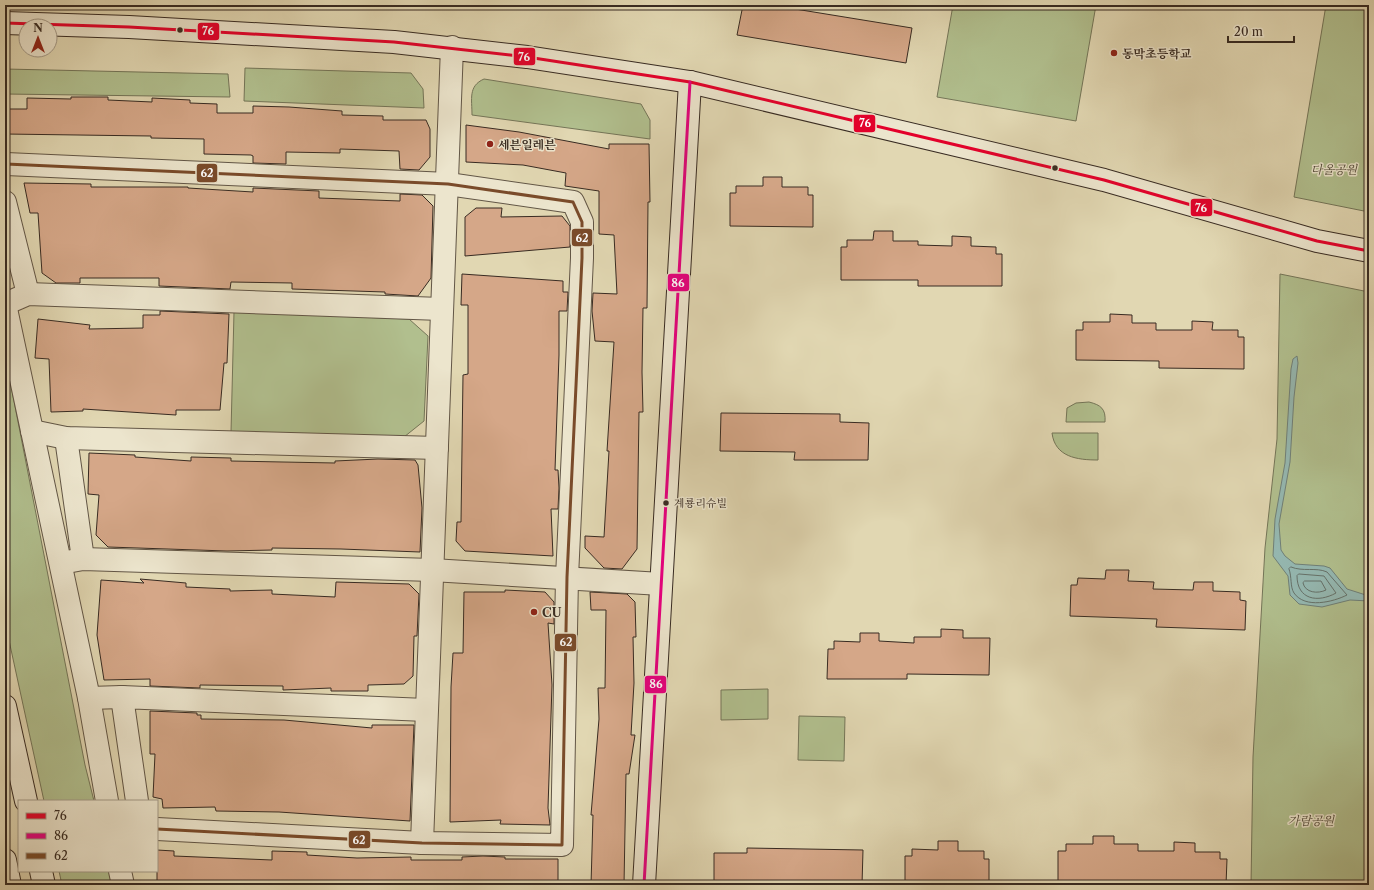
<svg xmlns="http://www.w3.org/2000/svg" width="1374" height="890" font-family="'Libre Caslon Text','Noto Serif KR',serif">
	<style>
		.green { fill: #b1bf8e; stroke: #747558 }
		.water { fill: #95b8b1; stroke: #708078 }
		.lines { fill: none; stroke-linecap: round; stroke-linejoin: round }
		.shore { stroke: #66726a; stroke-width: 1 }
		.building { fill: #d5a788; stroke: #382b22 }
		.street-casing { stroke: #625646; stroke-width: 24 }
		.secondary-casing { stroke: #382b22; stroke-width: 24 }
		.street { stroke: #ece5cd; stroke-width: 22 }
		.secondary { stroke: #ece5cd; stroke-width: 22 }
		.bus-1-casing { stroke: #ece5cd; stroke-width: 6 }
		.bus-2-casing { stroke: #ece5cd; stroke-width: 6 }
		.bus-3-casing { stroke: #ece5cd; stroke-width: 6 }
		.bus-1 { stroke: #e4002b; stroke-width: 3 }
		.bus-2 { stroke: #e5007d; stroke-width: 3 }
		.bus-3 { stroke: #7a4b2a; stroke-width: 3 }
		.bus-dot { fill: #382b22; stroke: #ece5cd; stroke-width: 1.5 }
		.poi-dot { fill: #8f2418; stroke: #ece5cd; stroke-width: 1.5 }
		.labels { text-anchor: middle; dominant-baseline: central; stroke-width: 3; stroke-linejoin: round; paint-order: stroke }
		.bus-label { font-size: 11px; fill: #382b22; stroke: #ece5cd; text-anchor: start }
		.poi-label { font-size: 12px; font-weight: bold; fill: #382b22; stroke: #ece5cd; text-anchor: start }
		.park-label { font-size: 12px; font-style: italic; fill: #504938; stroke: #ece5cd }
		.line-badge { stroke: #ece5cd; stroke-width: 1.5 }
		.badge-label { font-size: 11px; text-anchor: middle; font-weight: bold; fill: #fff }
	</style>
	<rect width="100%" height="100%" fill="#e1d7b2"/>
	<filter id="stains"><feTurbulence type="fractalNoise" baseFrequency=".005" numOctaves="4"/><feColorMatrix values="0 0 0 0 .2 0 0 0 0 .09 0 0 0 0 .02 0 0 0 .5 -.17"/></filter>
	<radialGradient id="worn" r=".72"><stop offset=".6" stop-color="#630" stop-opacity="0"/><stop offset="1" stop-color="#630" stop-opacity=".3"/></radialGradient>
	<g class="green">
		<path d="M953,5H1096L1076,121L937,97Z"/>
		<path d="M1326,5H1369V212L1294,197Z"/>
		<path d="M245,68L411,73L423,89L424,108L244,101Z"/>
		<path d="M5,69L228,74L230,97L5,94Z"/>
		<path d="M484,79L641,104L650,120V139L472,115C472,99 468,86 484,79Z"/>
		<path d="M1280,274L1369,292V885H1251L1253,757L1265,548L1277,439Z"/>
		<path d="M234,312L409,319L428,336L424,421L404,437L231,432Z"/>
		<path d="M5,355L85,765L94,801H44L5,622Z"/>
		<path d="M1089,402C1101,405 1106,409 1105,422H1066L1067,408L1076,403Z"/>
		<path d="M1098,433V460C1077,460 1055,457 1052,433Z"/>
		<path d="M768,689V719L721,720V690Z"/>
		<path d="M799,716L845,717L844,761L798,760Z"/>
		<path d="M59,871H110L113,885H62Z"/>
	</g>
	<path class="water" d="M1297,356L1298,363L1294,397L1290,462L1279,524L1281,550L1285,556L1295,564L1324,566L1330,568L1347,589L1369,596V601L1350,600L1322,607L1299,604L1290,595L1288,576L1273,556L1275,519L1285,463L1291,369L1293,359Z"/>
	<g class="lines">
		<g class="shore">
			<path d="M1291,567C1303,572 1316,567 1327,572L1347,595C1333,602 1305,609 1294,593C1290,587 1292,577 1289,569Z"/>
			<path d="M1299,574L1324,576L1336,593C1318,603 1297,600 1297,576Z"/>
			<path d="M1305,581H1321L1326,590C1318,594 1305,593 1303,583Z"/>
		</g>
	</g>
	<g class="building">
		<path d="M743,5H790L789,8L912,28L906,63L737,35Z"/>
		<path d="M71,97H108V100L152,102V98L190,100V103L217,104V113H253V106L289,107L342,111V115L383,116V120H426L430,129V157L419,170L400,169L399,151L340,149V153L286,152V164L253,163V156L251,155L204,154V139L151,138V136L5,134V109H27V98L71,99Z"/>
		<path d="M466,125L519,132L609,149V144H649L650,202H648L647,308H643L642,372L643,412H639L637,549L622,569L604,568L585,548V536L604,537L609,451H607L614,342L595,341L592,311L593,293L617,294L614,235L599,234V191L565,186L566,173L523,165L466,162Z"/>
		<path d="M763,177H782V187H808V195H813V227L730,226V193H736V186H763Z"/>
		<path d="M24,183L91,184V187H188V188L253,192V188L319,191V198L400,201V194L422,195L433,206L431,278L418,296L385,294V292L292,289V283L231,282L230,289L159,286V278H80V283H56L42,273L38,213H30Z"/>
		<path d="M476,208H502L501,217L562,216L570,226V247L465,256V217Z"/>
		<path d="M874,231H893V241H918V245L952,246V236L971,237V246L996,247V254H1002V286H918V280H841V247H847V240H873Z"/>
		<path d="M462,274L563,281V292H568L567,311H559V355L555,470H558L559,488L558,509H551L553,556L465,551L456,541L457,522H461L463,375L468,374V305H461Z"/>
		<path d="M160,311L229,314L227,363H224L220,410H176V415L83,409V411L51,412L49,359L35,358L38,319L90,325L89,329L143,328V315H160Z"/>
		<path d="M1110,314L1132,315V323H1156V330H1192V321L1213,322L1212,330H1238V337H1244V369L1159,368V361L1076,360V330H1083V322H1110Z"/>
		<path d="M721,413L840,414V422L869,423L868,460H794L795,452L720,451Z"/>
		<path d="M89,453L135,455V457L191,461V457L231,458V461L335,463V461L378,459L415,460L418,465L422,508L420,552L341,549L272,548V550L227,551L108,547L96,535L99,495L88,494Z"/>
		<path d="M1106,570H1129L1128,581L1154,582L1153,589L1193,590L1194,582H1213V591L1240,592V600L1246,601L1245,630L1156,627L1157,619L1070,616L1071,585H1077L1078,578L1105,579Z"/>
		<path d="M140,579L186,583V587L230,589V591L272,590V594L335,597L336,582L409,584L419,594L417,636H414L413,676L404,684L368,685V691H331V688L283,690V686L200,685V688L150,686V679L104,680L97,635L101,580L144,583Z"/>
		<path d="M505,590L545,592L554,602V624L548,623L552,685L548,808L550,825L500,824L501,820L450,822L451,687L453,653H463L464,592H505Z"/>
		<path d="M590,592L627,594L635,602L636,637H633L634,683L631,735H635L629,774H626L624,885H591L593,815H591L599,719L598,688H605L606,610H591Z"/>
		<path d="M941,629L963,630V638H990L989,675L907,674V679H827L828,649H834V641L860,642V633H879V641L914,643V637H941Z"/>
		<path d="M150,711L197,713V715H201V719L284,720L372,728V725H414L410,821L279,812L216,811L215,807L163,808L162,799L153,797L155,754H150Z"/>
		<path d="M1093,836H1114V844H1138V851H1174V842L1195,843V852H1220V859H1227L1226,885H1141V882L1058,881V851H1066V844H1093Z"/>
		<path d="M938,841H958V851H984V859H989V885H905V856H912V849L938,850Z"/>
		<path d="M747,848L863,850L862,885H714V853H747Z"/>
		<path d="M157,850L174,851V856L272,860V851L307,852V855L357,858L411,857V860H462V857L483,856L505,857V859H558V885H157Z"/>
	</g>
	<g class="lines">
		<g class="street-casing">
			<g id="street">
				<path d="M5,165L6,164L448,184L573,202L582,222V258L567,577L562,845L422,843L157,829"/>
				<path d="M5,202L28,294"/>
				<path d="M5,304L28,294L441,309"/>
				<path d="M5,304L89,698L122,697"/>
				<path d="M32,431L66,438L437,448"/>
				<path d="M66,438L83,559"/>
				<path d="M61,563L83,559L432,570L661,584"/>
				<path d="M89,698L107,801"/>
				<path d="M137,801L122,697L426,710"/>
				<path d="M422,843L452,47"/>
				<path d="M120,871L123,885"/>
			</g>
		</g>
		<g class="secondary-casing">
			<g id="secondary">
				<path d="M5,23L129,27L394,42L527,57L690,82L1104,180L1317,241L1369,251"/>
				<path d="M5,706L26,801"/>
				<path d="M5,860L10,885"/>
				<path d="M41,871L44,885"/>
				<path d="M644,885L690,82"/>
			</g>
		</g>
		<use href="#street" class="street"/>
		<use href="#secondary" class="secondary"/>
		<g class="bus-1-casing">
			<path id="bus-1" d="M5,23L129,27L394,42L527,57L690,82L1104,180L1317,241L1369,251"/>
		</g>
		<g class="bus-2-casing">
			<path id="bus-2" d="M644,885L690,82"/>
		</g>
		<g class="bus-3-casing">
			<path id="bus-3" d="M5,165L6,164L448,184L573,202L582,222V258L567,577L562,845L422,843L157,829"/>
		</g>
		<use href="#bus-1" class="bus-1"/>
		<use href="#bus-2" class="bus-2"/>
		<use href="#bus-3" class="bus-3"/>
	</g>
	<g class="bus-dot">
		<circle cx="180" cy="30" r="3.5"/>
		<circle cx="1055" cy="168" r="3.5"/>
		<circle cx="666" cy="503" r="3.5"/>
	</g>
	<g class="poi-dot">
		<circle cx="1114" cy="53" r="4"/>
		<circle cx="490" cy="144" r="4"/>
		<circle cx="534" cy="612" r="4"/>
	</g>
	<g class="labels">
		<g class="bus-label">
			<text x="674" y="503">계룡리슈빌</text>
		</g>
		<g class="poi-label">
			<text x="1122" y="53">동막초등학교</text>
			<text x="498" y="144">세븐일레븐</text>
			<text x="542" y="612">CU</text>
		</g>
		<g class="park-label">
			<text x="1334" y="169">다올공원</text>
			<text x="1311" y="820">가람공원</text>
		</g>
	</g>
	<g class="line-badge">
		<rect x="197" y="22" width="23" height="19" rx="4" fill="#e4002b"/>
		<rect x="513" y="47" width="23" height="19" rx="4" fill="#e4002b"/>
		<rect x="853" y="114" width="23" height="19" rx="4" fill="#e4002b"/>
		<rect x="196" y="163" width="22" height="20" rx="4" fill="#7a4b2a"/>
		<rect x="1190" y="198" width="23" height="19" rx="4" fill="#e4002b"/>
		<rect x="571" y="228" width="22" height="19" rx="4" fill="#7a4b2a"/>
		<rect x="667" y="273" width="23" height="19" rx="4" fill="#e5007d"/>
		<rect x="554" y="633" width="23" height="19" rx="4" fill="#7a4b2a"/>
		<rect x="644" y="675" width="23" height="19" rx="4" fill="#e5007d"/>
		<rect x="348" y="830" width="23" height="19" rx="4" fill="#7a4b2a"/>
	</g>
	<g class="badge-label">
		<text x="208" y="35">76</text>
		<text x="524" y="61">76</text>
		<text x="865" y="127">76</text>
		<text x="207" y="177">62</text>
		<text x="1201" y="212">76</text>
		<text x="582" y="242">62</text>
		<text x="678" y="287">86</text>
		<text x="566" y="646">62</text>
		<text x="656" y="688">86</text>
		<text x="359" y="844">62</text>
	</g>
	<rect width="1374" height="890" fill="none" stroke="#e1d7b2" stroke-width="20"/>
	<rect x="6" y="6" width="1362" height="878" fill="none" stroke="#382b22" stroke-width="2"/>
	<rect x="10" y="10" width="1354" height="870" fill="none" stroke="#382b22"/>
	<rect x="18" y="800" width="140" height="72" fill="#ece5cd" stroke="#a49b89"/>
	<rect x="26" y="813" width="20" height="6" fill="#e4002b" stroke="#a49b89"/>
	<text x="54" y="820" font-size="12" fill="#382b22">76</text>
	<rect x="26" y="833" width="20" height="6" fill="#e5007d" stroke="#a49b89"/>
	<text x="54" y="840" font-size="12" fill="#382b22">86</text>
	<rect x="26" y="853" width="20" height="6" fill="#7a4b2a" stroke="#a49b89"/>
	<text x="54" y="860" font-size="12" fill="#382b22">62</text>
	<g transform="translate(38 38)"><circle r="19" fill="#ece5cd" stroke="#a49b89"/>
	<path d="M0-3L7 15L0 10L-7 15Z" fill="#8f2418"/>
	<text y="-6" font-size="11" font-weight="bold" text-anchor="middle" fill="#382b22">N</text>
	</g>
	<path d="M1228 36v6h66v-6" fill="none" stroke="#382b22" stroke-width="2"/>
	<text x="1234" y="36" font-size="12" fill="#382b22" stroke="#ece5cd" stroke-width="3" paint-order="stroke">20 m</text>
	<rect width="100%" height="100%" filter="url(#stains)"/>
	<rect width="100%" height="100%" fill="url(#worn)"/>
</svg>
